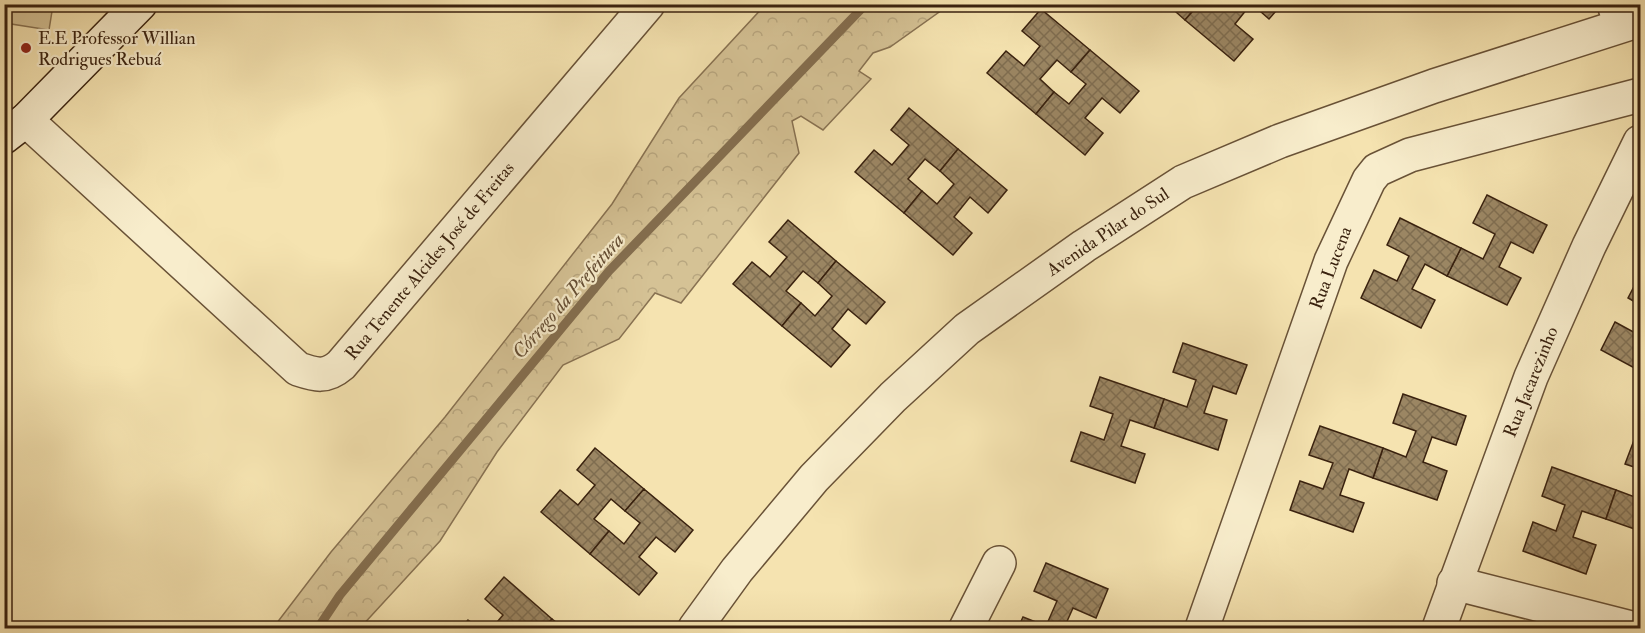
<svg xmlns="http://www.w3.org/2000/svg" width="1645" height="633" font-family="'IM FELL Double Pica',serif">
	<style>
		.forest { fill: url(#forest-crowns); stroke: #887252; stroke-width: 1.5 }
		.park { fill: #d5c295; stroke: #887252; stroke-width: 1.5 }
		.lines { fill: none; stroke-linecap: round; stroke-linejoin: round }
		.stream { stroke: #846e4f; stroke-width: 9 }
		.building { fill: url(#building-cross-hatch); stroke: #3a220f; stroke-width: 1.5 }
		.lane-casing { stroke: #695237; stroke-width: 21 }
		.street-casing { stroke: #695237; stroke-width: 36 }
		.secondary-casing { stroke: #3a220f; stroke-width: 36 }
		.lane { stroke: #f8edcc; stroke-width: 18 }
		.street { stroke: #f8edcc; stroke-width: 33 }
		.secondary { stroke: #f8edcc; stroke-width: 33 }
		.poi-dot { fill: #8f2418; stroke: #f8edcc; stroke-width: 2 }
		.labels { text-anchor: middle; dominant-baseline: central; stroke-width: 4.5; stroke-linejoin: round; paint-order: stroke }
		.poi-label { font-size: 18px; fill: #3a220f; stroke: #f8edcc; text-anchor: start }
		.street-label { font-size: 18px; fill: #3a220f; stroke: #f8edcc }
		.water-label { font-size: 20px; font-style: italic; fill: #654e34; stroke: #f8edcc }
	</style>
	<defs>
		<pattern id="forest-crowns" width="20" height="18" patternUnits="userSpaceOnUse" patternTransform="scale(1.5)"><rect width="20" height="18" fill="#d5c295"/><path d="M2 6a3 3 0 1 1 6 0M12 15a3 3 0 1 1 6 0" fill="none" stroke="#b8a67f"/></pattern>
		<pattern id="building-cross-hatch" width="8" height="8" patternUnits="userSpaceOnUse" patternTransform="scale(1.5)"><rect width="8" height="8" fill="#9b8663"/><path d="M0 0l8 8M0 8l8-8" fill="none" stroke="#7f6d50"/></pattern>
	</defs>
	<rect width="100%" height="100%" fill="#f5e3b0"/>
	<filter id="stains"><feTurbulence type="fractalNoise" baseFrequency=".00333" numOctaves="4"/><feColorMatrix values="0 0 0 0 .2 0 0 0 0 .09 0 0 0 0 .02 0 0 0 .5 -.17"/></filter>
	<radialGradient id="worn" r=".72"><stop offset=".6" stop-color="#630" stop-opacity="0"/><stop offset="1" stop-color="#630" stop-opacity=".3"/></radialGradient>
	<path class="forest" d="M765,5H949L890,47L873,53L859,71L871,79L823,130L801,116L792,121L799,153L681,303L655,293L619,339L563,365L497,452L440,541L360,628H273L331,552L445,417L612,204L679,98Z"/>
	<path class="park" d="M4,5H53L49,30L5,23Z"/>
	<g class="lines">
		<path class="stream" d="M318,628L340,595L609,271L866,4"/>
	</g>
	<g class="building">
		<path d="M1167,4H1199L1185,20Z"/>
		<path d="M1199,4H1212L1218,10L1223,4H1251L1235,24L1253,39L1234,61L1185,20Z"/>
		<path d="M1252,4H1282L1269,19Z"/>
		<path d="M1041,9L1090,50L1071,72L1057,60L1040,79L1054,92L1036,114L987,73L1006,51L1024,66L1040,46L1022,31Z"/>
		<path d="M1090,50L1139,91L1120,113L1102,98L1085,118L1103,133L1085,155L1036,114L1054,92L1069,104L1086,84L1071,72Z"/>
		<path d="M909,108L958,149L940,171L925,159L908,179L922,191L904,213L855,172L874,150L892,165L909,145L891,130Z"/>
		<path d="M958,149L1007,190L988,213L970,197L954,217L972,233L953,255L904,213L922,191L937,204L954,184L940,171Z"/>
		<path d="M1487,195L1547,225L1533,253L1511,242L1499,267L1521,278L1507,305L1447,276L1461,248L1483,259L1495,234L1473,223Z"/>
		<path d="M1400,218L1461,248L1447,276L1425,264L1412,289L1435,300L1421,328L1361,298L1374,270L1397,281L1409,256L1387,245Z"/>
		<path d="M788,220L836,261L818,283L803,271L786,291L801,303L782,326L733,284L752,262L770,277L787,257L769,242Z"/>
		<path d="M836,261L885,302L866,324L848,309L832,329L850,345L831,367L782,326L801,303L815,316L832,296L818,283Z"/>
		<path d="M1640,275V305L1628,298Z"/>
		<path d="M1615,322L1637,334L1640,327V371L1601,350Z"/>
		<path d="M1183,343L1247,365L1236,394L1213,386L1204,413L1227,420L1218,450L1154,428L1164,399L1187,407L1196,380L1173,372Z"/>
		<path d="M1100,377L1164,399L1154,428L1130,420L1121,446L1145,454L1135,483L1071,461L1081,432L1104,440L1113,414L1090,406Z"/>
		<path d="M1403,394L1466,416L1456,445L1432,437L1423,462L1447,471L1437,500L1373,478L1383,448L1406,457L1416,431L1393,423Z"/>
		<path d="M1320,426L1383,448L1373,478L1349,469L1340,495L1364,503L1353,532L1290,510L1300,481L1323,489L1333,463L1309,455Z"/>
		<path d="M1636,435L1640,437V469L1625,464Z"/>
		<path d="M595,448L644,489L625,511L611,499L594,519L609,531L590,554L541,512L560,490L578,505L595,485L577,470Z"/>
		<path d="M1552,467L1616,490L1606,519L1582,511L1573,537L1596,545L1586,574L1523,551L1533,522L1556,531L1565,505L1542,496Z"/>
		<path d="M644,489L693,530L675,552L656,537L639,557L657,573L639,595L590,554L609,531L624,544L640,523L625,511Z"/>
		<path d="M1616,490L1640,499V496V531L1606,519Z"/>
		<path d="M1046,563L1108,589L1096,618L1073,608L1064,628H1018L1023,617L1046,626L1057,601L1034,591Z"/>
		<path d="M504,577L552,619L544,628H492L503,615L485,599Z"/>
		<path d="M552,619L564,628H544Z"/>
		<path d="M468,620L479,628H461Z"/>
	</g>
	<g class="lines">
		<g class="lane-casing">
			<path id="lane" d="M1606,4L1614,28"/>
		</g>
		<g class="street-casing">
			<g id="street">
				<path d="M26,120L298,369C316,375 326,378 341,365L648,4"/>
				<path d="M1454,583L1631,628"/>
				<path d="M695,628L737,570L814,478L893,397L967,329L1084,246L1183,182L1280,141L1434,86L1640,20"/>
				<path d="M966,628L999,563"/>
				<path d="M1202,628L1331,261L1369,180L1377,170L1410,155L1640,95"/>
				<path d="M1439,628L1531,377L1589,246L1640,142"/>
			</g>
		</g>
		<g class="secondary-casing">
			<path id="secondary" d="M4,137L26,120L140,4"/>
		</g>
		<use href="#lane" class="lane"/>
		<use href="#street" class="street"/>
		<use href="#secondary" class="secondary"/>
	</g>
	<circle class="poi-dot" cx="26" cy="48" r="6"/>
	<g class="labels">
		<g class="poi-label">
			<text x="38" y="38">E.E Professor Willian<tspan x="38" dy="21">Rodrigues Rebuá</tspan></text>
		</g>
		<g class="street-label">
			<text transform="translate(1108 232) rotate(-34)">Avenida Pilar do Sul</text>
			<text transform="translate(430 261) rotate(-50)">Rua Tenente Alcides José de Freitas</text>
			<text transform="translate(1331 268) rotate(-69)">Rua Lucena</text>
			<text transform="translate(1531 382) rotate(-68)">Rua Jacarezinho</text>
		</g>
		<g class="water-label">
			<text transform="translate(568 296) rotate(-49)">Córrego da Prefeitura</text>
		</g>
	</g>
	<rect width="1645" height="633" fill="none" stroke="#f5e3b0" stroke-width="24"/>
	<rect x="6" y="6" width="1633" height="621" fill="none" stroke="#3a220f" stroke-width="3"/>
	<rect x="12" y="12" width="1621" height="609" fill="none" stroke="#3a220f" stroke-width="1.5"/>
	<rect width="100%" height="100%" filter="url(#stains)"/>
	<rect width="100%" height="100%" fill="url(#worn)"/>
</svg>
